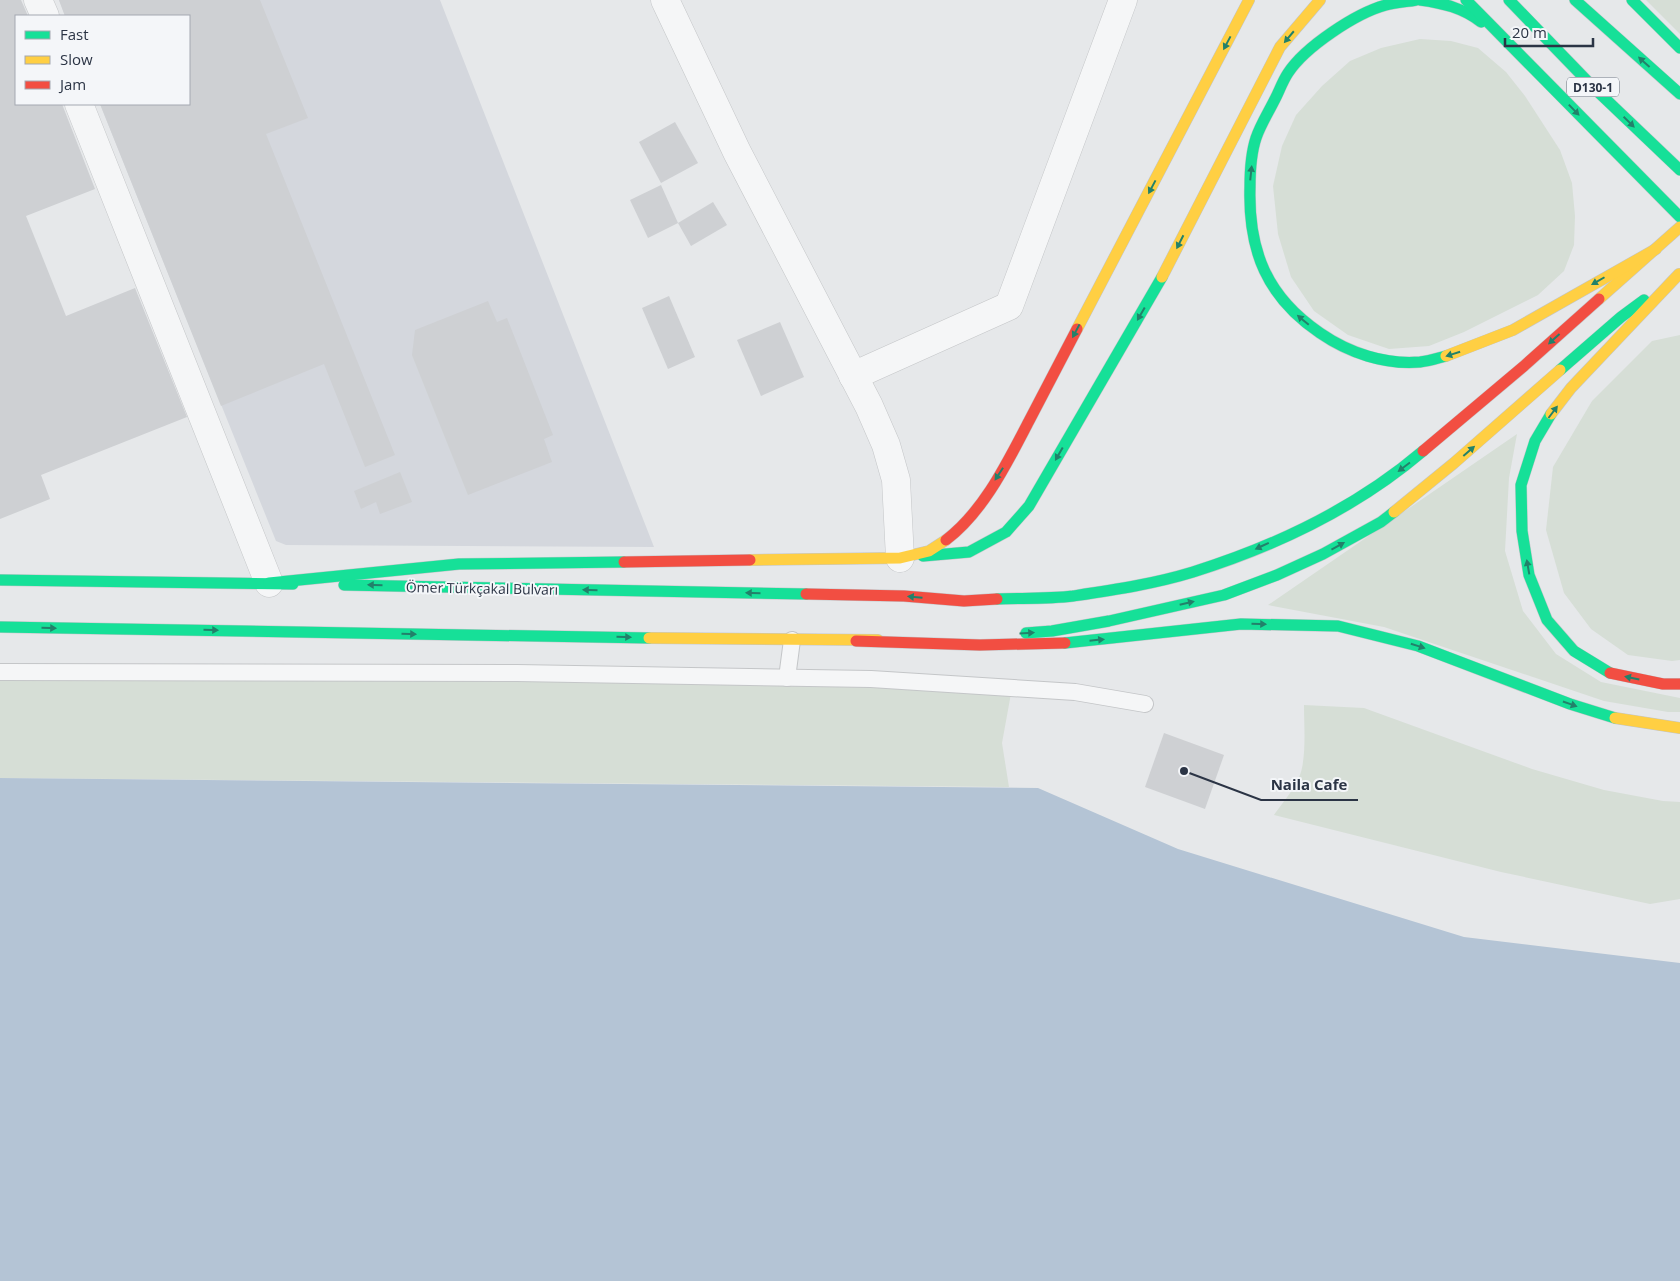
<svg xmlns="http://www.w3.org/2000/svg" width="1680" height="1281" font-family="'Open Sans',sans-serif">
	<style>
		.built { fill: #d4d7dd }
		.green { fill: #d6ded6 }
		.water { fill: #b4c4d5 }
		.building { fill: #ced0d3 }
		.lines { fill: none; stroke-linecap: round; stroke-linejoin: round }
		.lane-casing { stroke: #c4c6c8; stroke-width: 18 }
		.street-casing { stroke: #c4c6c8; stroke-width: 29 }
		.fast-casing { stroke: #c2c5c8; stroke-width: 12 }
		.slow-casing { stroke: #c2c5c8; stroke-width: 12 }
		.jam-casing { stroke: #c2c5c8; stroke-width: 12 }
		.lane { stroke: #f5f6f7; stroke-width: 16 }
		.street { stroke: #f5f6f7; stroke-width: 28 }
		.fast { stroke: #16e098; stroke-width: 11 }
		.slow { stroke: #ffcf43; stroke-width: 11 }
		.jam { stroke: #f24e42; stroke-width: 11 }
		.oneway { fill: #22816a }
		.labels { text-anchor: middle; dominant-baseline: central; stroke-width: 4; stroke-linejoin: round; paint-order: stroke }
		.shield { fill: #f4f6f9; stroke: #676e7b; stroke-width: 1 }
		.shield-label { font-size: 12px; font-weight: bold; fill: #2b3445 }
		.street-label { font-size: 14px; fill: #2b3445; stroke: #f4f6f9 }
		.leader { fill: none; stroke: #2b3445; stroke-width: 2 }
		.callout-dot { fill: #2b3445; stroke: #f4f6f9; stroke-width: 2 }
		.callout-label { font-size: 15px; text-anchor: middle; font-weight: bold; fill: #2b3445; stroke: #f4f6f9; stroke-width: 4; stroke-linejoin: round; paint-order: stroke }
	</style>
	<rect width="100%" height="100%" fill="#e6e8ea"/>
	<path class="built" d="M59,0H440L654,547L286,545L276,541L100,104H189V16H65Z"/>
	<g class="green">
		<path d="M1646,0H1680V34Z"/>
		<path d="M1420,39L1451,41L1478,48L1506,72L1525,96L1560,150L1572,183L1575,216L1574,245L1564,271L1538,295L1464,332L1429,346L1389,349L1348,335L1314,311L1291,277L1278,234L1273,186L1282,146L1296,115L1322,86L1350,61L1381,48Z"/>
		<path d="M1680,335V660L1672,661L1628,655L1591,629L1564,593L1546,530L1553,467L1592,401L1652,341Z"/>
		<path d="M1517,434L1509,478L1505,551L1523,611L1556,654L1601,682L1680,698V712H1668L1604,701L1384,627L1268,605Z"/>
		<path d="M0,670L1012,688L1002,743L1009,787L0,778Z"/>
		<path d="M1304,705L1364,708L1532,769L1604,790L1663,801L1680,802V899L1650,904L1501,872L1274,815C1283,802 1299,784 1302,768C1306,748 1304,725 1304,705Z"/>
	</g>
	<path class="water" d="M0,778L1038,788L1178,849L1464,937L1680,963V1281H0Z"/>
	<g class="building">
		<path d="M0,0H21L28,16H16V104H62L95,189L26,216L66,316L135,288L187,417L41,475L50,499L0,519Z"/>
		<path d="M59,0H260L308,118L266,134L395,455L365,467L324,364L221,406L100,104H189V16H65Z"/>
		<path d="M675,122L698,163L661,183L639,142Z"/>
		<path d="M661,185L678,223L648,238L630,200Z"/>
		<path d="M713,202L727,225L691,246L678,223Z"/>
		<path d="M669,296L695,357L668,369L642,308Z"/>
		<path d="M488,301L497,322L507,318L553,435L544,439L552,462L468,495L412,355L415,330Z"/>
		<path d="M780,322L804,377L761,396L737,340Z"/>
		<path d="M400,472L412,502L380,514L376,502L361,509L354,491Z"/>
		<path d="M1164,733L1224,755L1205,809L1145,787Z"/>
	</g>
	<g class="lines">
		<g class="lane-casing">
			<g id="lane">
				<path d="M0,672L517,673L871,679L1075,692L1145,704"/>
				<path d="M787,678L792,640"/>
			</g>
		</g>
		<g class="street-casing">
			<g id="street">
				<path d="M38,0L45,16"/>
				<path d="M665,0L737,152L869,406L886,445L896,480L900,558"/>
				<path d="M79,104L269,583"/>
				<path d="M853,376L1009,306L1123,0"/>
			</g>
		</g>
		<g class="fast-casing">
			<g id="fast">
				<path d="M1416,0C1406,2 1396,2 1386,5C1356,13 1305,47 1288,73C1282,82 1279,92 1274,101C1268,113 1260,126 1256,138C1251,153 1250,172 1250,187C1248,251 1267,297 1320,333C1349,353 1385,365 1420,362C1429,361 1438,358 1446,356"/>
				<path d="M1420,0C1443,3 1463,8 1481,22"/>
				<path d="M1466,0L1680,217"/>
				<path d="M1509,0L1594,88L1680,170"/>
				<path d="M1575,0L1680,94"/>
				<path d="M1632,0L1680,48"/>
				<path d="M1560,370L1621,317L1644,300"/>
				<path d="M1551,414L1535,441L1521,485L1522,531L1529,575L1547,620L1574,651L1610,673"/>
				<path d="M923,556L969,552L1006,532L1029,506L1162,277"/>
				<path d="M0,580L293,584"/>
				<path d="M269,583L459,564L624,562"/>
				<path d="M344,585L806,594"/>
				<path d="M997,599C1022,598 1048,599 1073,596C1113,590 1154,584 1193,572C1276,546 1356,508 1423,451"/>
				<path d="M0,627L649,638"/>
				<path d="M1026,633L1052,631L1109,621L1224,595L1277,575L1323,554L1381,522L1394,512"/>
				<path d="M1065,643L1241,624L1338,626L1418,646L1570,704L1615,718"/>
			</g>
		</g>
		<g class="slow-casing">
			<g id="slow">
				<path d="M1162,277L1280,47L1320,0"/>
				<path d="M1599,299L1680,227"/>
				<path d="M1077,329L1249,0"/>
				<path d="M1446,356L1513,330L1656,249"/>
				<path d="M1551,414L1571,388L1679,274"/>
				<path d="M1394,512L1454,463L1560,370"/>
				<path d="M750,560L900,558L929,551L946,540"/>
				<path d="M649,638L878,640"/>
				<path d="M1615,718L1680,728"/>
			</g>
		</g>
		<g class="jam-casing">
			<g id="jam">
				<path d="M1423,451L1524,366L1599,299"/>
				<path d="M946,540C984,511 1007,463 1029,421C1045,390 1061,360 1077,329"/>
				<path d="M624,562L750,560"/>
				<path d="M806,594L904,596L964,601L997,599"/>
				<path d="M856,641L980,645L1065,643"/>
				<path d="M1610,673L1663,684H1680"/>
			</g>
		</g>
		<use href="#lane" class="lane"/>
		<use href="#street" class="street"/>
		<use href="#fast" class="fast"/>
		<use href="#slow" class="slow"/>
		<use href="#jam" class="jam"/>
	</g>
	<defs><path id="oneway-solid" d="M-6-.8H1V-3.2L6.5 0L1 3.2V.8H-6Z" transform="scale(1.25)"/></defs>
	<g class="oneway">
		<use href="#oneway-solid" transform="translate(1289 37) rotate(130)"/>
		<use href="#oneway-solid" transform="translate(1227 43) rotate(118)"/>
		<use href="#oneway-solid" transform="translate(1644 62) rotate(-138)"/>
		<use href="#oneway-solid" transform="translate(1574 110) rotate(46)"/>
		<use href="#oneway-solid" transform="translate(1629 122) rotate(44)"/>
		<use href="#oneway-solid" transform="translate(1251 173) rotate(-84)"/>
		<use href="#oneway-solid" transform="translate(1152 187) rotate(118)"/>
		<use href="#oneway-solid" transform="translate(1180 242) rotate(117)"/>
		<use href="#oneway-solid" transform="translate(1598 281) rotate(150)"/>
		<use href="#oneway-solid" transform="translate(1141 314) rotate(120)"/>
		<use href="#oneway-solid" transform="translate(1303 320) rotate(-140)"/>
		<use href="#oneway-solid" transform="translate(1076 331) rotate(118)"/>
		<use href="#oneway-solid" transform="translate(1554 339) rotate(138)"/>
		<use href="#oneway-solid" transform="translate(1453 354) rotate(162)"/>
		<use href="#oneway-solid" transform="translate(1553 412) rotate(-53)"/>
		<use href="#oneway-solid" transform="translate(1469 451) rotate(-41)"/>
		<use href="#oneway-solid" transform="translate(1059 454) rotate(120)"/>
		<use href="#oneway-solid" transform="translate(1404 467) rotate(143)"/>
		<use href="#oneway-solid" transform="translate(999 474) rotate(123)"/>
		<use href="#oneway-solid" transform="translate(1262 546) rotate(155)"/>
		<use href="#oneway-solid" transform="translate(1338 546) rotate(-29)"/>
		<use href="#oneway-solid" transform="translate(1528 567) rotate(-100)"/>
		<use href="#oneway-solid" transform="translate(375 585) rotate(-179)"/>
		<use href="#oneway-solid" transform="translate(590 590) rotate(-179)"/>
		<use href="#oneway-solid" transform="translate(753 593) rotate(-179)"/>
		<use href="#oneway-solid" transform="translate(915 597) rotate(-175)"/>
		<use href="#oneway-solid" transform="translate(1187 603) rotate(-13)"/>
		<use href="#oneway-solid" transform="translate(1259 624) rotate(1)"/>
		<use href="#oneway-solid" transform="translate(49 628) rotate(1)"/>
		<use href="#oneway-solid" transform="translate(211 630) rotate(1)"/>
		<use href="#oneway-solid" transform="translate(1027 633) rotate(-3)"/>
		<use href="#oneway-solid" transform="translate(409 634) rotate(1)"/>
		<use href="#oneway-solid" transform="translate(624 637) rotate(1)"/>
		<use href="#oneway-solid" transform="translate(1097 640) rotate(-6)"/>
		<use href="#oneway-solid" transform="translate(1418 646) rotate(18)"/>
		<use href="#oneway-solid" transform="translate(1632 678) rotate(-168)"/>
		<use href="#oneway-solid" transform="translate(1570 704) rotate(19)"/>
	</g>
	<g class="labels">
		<rect class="shield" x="1567" y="77.5" width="52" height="19" rx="4"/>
		<g class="shield-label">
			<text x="1593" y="87">D130-1</text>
		</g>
		<g class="street-label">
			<text transform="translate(482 588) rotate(1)">Ömer Türkçakal Bulvarı</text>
		</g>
	</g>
	<path class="leader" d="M1184 771L1261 800H1358"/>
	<circle class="callout-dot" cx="1184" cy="771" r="5"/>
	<g class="callout-label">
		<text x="1309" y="790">Naila Cafe</text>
	</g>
	<rect x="15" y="15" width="175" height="90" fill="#f4f6f9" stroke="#a4a8b1"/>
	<rect x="25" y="31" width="25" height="8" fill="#16e098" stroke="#a4a8b1"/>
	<text x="60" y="40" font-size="15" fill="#2b3445">Fast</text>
	<rect x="25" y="56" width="25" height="8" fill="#ffcf43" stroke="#a4a8b1"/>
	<text x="60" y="65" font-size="15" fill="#2b3445">Slow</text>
	<rect x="25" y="81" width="25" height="8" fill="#f24e42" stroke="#a4a8b1"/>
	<text x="60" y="90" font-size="15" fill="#2b3445">Jam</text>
	<path d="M1505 38v8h88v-8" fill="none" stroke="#2b3445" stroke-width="2.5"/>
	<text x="1512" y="38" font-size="15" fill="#2b3445" stroke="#f4f6f9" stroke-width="4" paint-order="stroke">20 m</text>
</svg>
